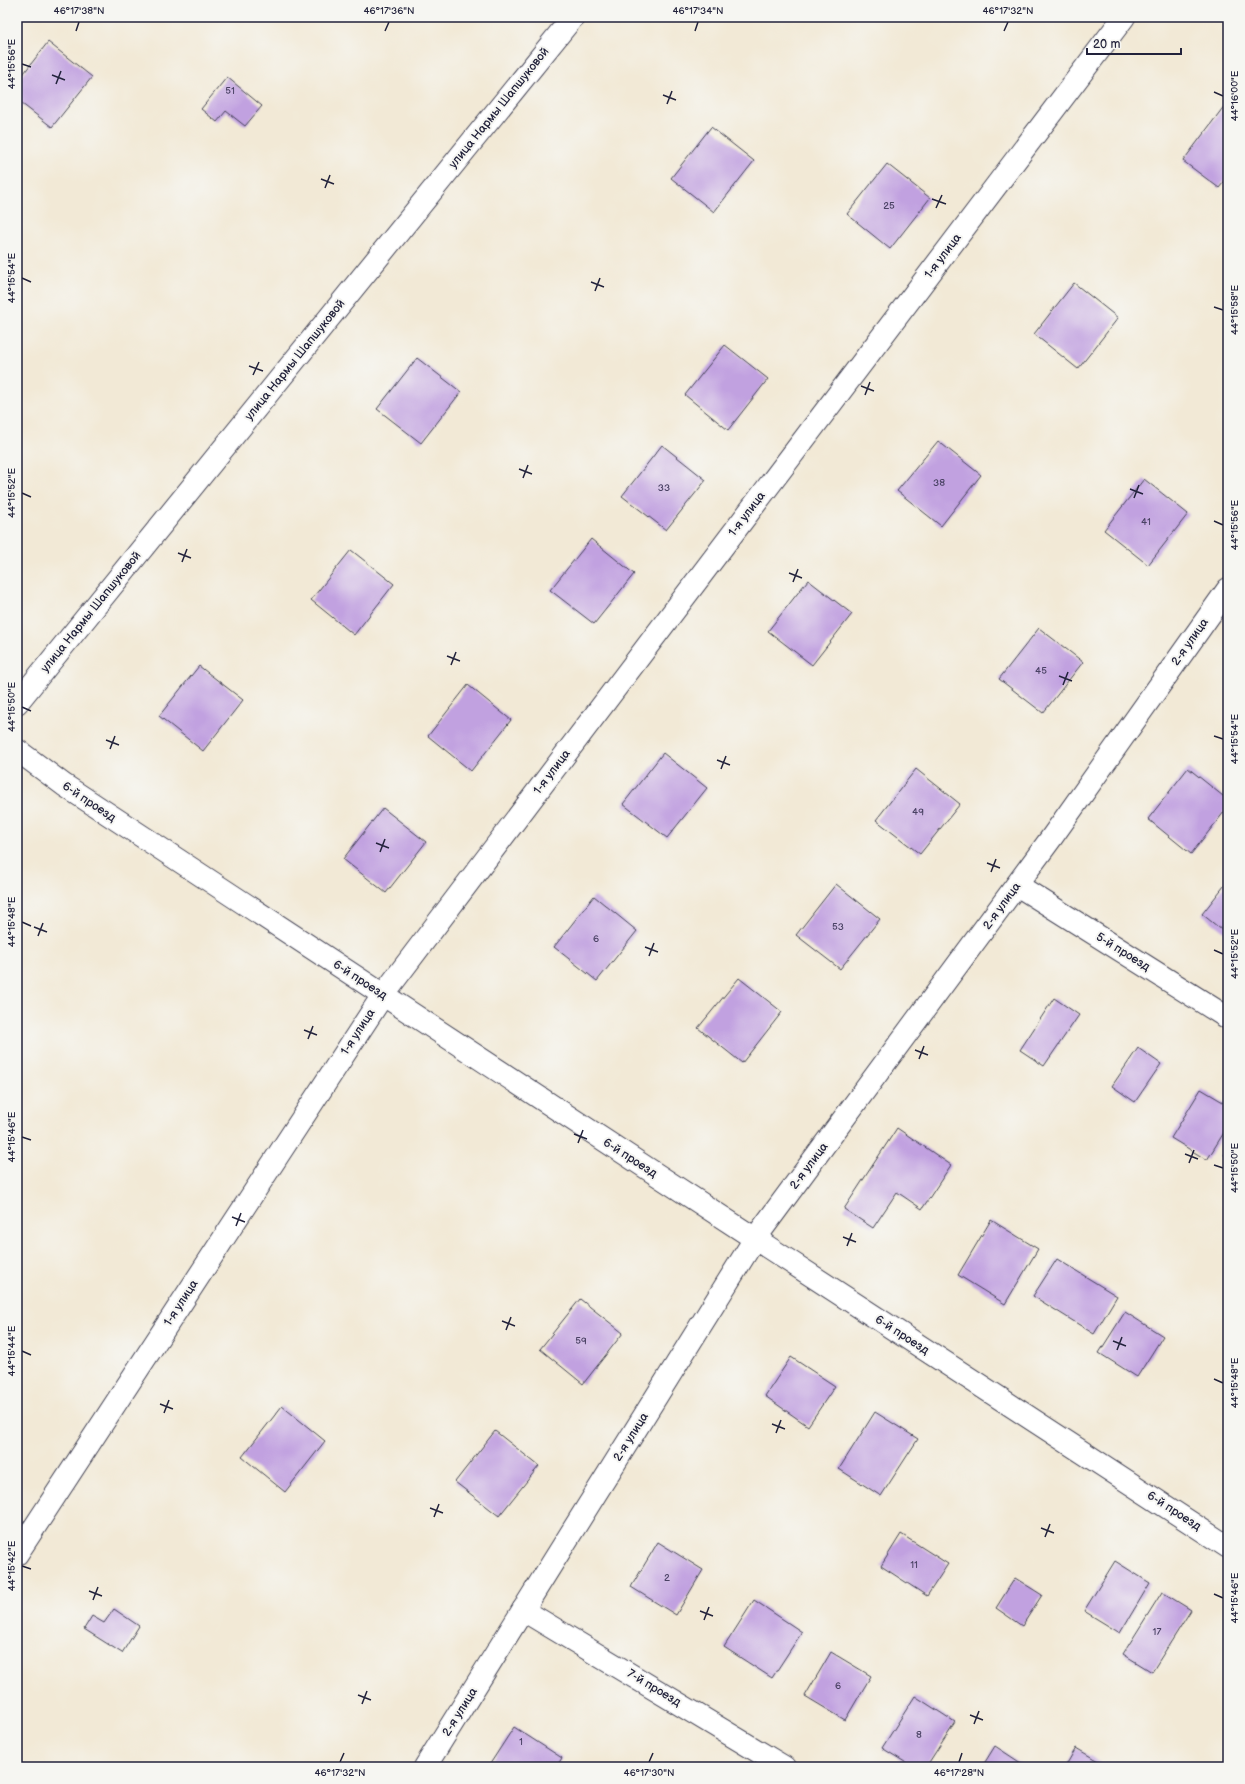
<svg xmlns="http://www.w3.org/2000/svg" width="1245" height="1784" font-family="'Balsamiq Sans',sans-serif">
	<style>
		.building { fill: #c1a1e0 }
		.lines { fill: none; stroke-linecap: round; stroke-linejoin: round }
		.street-casing { stroke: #414052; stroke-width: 24 }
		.street { stroke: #fff; stroke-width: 22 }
		.ticks { fill: none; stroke: #22223b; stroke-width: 1.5 }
		.labels { text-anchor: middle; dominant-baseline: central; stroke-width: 4; stroke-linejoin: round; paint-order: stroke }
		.number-label { font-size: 10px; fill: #4a4264 }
		.street-label { font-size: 12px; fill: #22223b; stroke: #f6f6f2 }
		.neatline { fill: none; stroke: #22223b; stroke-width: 1.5 }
		.ticks-label { font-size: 10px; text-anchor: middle; fill: #22223b }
	</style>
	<rect width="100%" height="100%" fill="#f6f6f2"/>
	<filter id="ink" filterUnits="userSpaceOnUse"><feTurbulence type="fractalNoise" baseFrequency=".025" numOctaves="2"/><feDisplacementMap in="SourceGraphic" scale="8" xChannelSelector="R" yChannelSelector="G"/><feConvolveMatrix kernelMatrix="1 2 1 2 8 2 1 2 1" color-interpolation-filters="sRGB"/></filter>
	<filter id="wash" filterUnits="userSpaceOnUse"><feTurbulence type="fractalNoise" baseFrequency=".012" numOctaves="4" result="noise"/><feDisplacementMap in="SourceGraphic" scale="16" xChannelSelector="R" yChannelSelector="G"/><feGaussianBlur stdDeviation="0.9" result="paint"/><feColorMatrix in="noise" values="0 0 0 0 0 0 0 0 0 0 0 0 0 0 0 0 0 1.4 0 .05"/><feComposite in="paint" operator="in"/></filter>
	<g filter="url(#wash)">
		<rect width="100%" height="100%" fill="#f2e9d6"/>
		<g id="blocks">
			<g class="building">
				<path d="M48,42L92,77L52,127L17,100V82Z"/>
				<path d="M227,77L262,106L245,126L226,111L217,122L201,109Z"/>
				<path d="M1228,101V177L1219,188L1183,161Z"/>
				<path d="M711,127L754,161L714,212L671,178Z"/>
				<path d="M887,164L930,198L890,249L847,214Z"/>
				<path d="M1074,283L1118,318L1078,369L1034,334Z"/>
				<path d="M725,345L768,379L728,430L685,395Z"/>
				<path d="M417,358L461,392L421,443L377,409Z"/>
				<path d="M938,441L981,475L941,526L897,491Z"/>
				<path d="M662,445L706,480L666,530L622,496Z"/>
				<path d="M1144,479L1188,514L1148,565L1104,530Z"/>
				<path d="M591,539L634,574L594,624L550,590Z"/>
				<path d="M351,550L394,584L354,635L311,600Z"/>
				<path d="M808,580L852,614L812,665L768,631Z"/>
				<path d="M1039,628L1083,662L1043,713L999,679Z"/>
				<path d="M199,666L243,700L203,751L159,716Z"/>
				<path d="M468,685L511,720L471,771L428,736Z"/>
				<path d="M663,753L707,788L667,838L623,804Z"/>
				<path d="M1188,768L1228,800V807L1191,854L1148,819Z"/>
				<path d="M916,769L960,804L920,854L876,820Z"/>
				<path d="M383,808L426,842L386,893L343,859Z"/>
				<path d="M1228,881V935L1202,914Z"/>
				<path d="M836,884L880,919L840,969L796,935Z"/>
				<path d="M594,896L637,931L597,981L554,947Z"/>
				<path d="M739,978L782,1012L742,1063L698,1028Z"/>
				<path d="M1054,998L1079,1015L1044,1066L1020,1050Z"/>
				<path d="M1138,1048L1161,1064L1135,1102L1112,1086Z"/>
				<path d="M1201,1089L1228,1105V1126L1207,1160L1171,1138Z"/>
				<path d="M897,1128L951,1165L922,1209L897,1192L873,1228L844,1209Z"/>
				<path d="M1228,1149V1158L1224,1155Z"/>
				<path d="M991,1220L1038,1249L1005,1304L958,1275Z"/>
				<path d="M1057,1259L1117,1296L1094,1334L1033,1296Z"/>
				<path d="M580,1299L623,1333L583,1384L540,1349Z"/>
				<path d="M1125,1312L1163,1336L1137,1377L1099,1353Z"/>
				<path d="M791,1357L835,1386L808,1426L765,1396Z"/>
				<path d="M282,1406L325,1441L285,1492L242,1457Z"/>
				<path d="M875,1412L918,1439L881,1496L839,1469Z"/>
				<path d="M495,1431L539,1466L499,1516L455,1482Z"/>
				<path d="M901,1534L948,1564L927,1596L881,1566Z"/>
				<path d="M658,1542L703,1570L676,1615L631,1587Z"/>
				<path d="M1115,1561L1150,1583L1120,1633L1084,1611Z"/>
				<path d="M1015,1578L1042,1595L1022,1626L996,1608Z"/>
				<path d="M1162,1592L1191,1610L1152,1672L1123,1654Z"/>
				<path d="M754,1600L802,1632L772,1678L724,1647Z"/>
				<path d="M114,1609L139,1626L122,1653L84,1629L92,1616L104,1623Z"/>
				<path d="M831,1652L871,1676L845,1720L805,1696Z"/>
				<path d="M915,1696L955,1722L926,1767H913L882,1748Z"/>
				<path d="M514,1727L562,1758L556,1767H488Z"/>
				<path d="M995,1746L1027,1767H982Z"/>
				<path d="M1076,1748L1108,1767H1065Z"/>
			</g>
		</g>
	</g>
	<g filter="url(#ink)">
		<use href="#blocks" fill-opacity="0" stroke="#414052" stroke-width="1"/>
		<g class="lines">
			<g class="street-casing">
				<g id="street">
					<path d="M17,703L573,17"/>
					<path d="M17,750L64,785C451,1040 839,1295 1228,1547"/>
					<path d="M1017,885L1228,1018"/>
					<path d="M17,1554L383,995L1124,17"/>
					<path d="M523,1610L784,1767"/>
					<path d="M425,1767L754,1240L1052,837L1228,589"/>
				</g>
			</g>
			<use href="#street" class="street"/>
		</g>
	</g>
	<path class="ticks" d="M76,31L79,22M385,31L389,22M695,31L698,22M1004,31L1008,22M22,64L31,67M52,75L65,80M56,84L61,71M1214,92L1223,96M663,95L676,100M667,104L672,91M321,179L334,184M325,188L330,175M932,199L946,204M936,208L942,195M22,278L31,282M591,282L604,287M595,291L600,278M1214,307L1223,310M249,366L263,371M253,375L259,362M861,386L874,391M865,395L870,382M519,469L532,474M523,478L528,465M1130,489L1143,494M22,493L31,497M1134,498L1139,485M1214,521L1223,525M178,553L191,558M182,562L187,549M789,573L802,578M793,582L798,569M447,656L460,661M451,665L456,652M1059,676L1072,681M1063,685L1068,672M22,707L31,711M1214,736L1223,739M106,740L119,745M110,749L115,736M717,760L730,765M721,769L726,756M376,843L389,848M380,852L385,839M987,863L1000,868M991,872L996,859M22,922L31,926M34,927L47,932M38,936L43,923M645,947L658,952M1214,950L1223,954M649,956L654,943M304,1030L317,1035M308,1039L313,1026M915,1050L928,1055M919,1059L924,1046M574,1134L587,1139M22,1137L31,1140M578,1143L583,1130M1185,1154L1198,1159M1189,1163L1194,1150M1214,1165L1223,1168M232,1217L245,1222M236,1226L241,1213M843,1237L856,1242M847,1246L852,1233M502,1321L515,1326M506,1330L511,1317M1113,1341L1126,1346M1117,1350L1122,1337M22,1351L31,1355M1214,1379L1223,1383M160,1404L173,1409M164,1413L169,1400M772,1424L785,1429M776,1433L781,1420M430,1508L443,1513M434,1517L439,1504M1041,1528L1054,1533M1045,1537L1050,1524M22,1566L31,1569M89,1591L102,1596M1214,1594L1223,1598M93,1600L98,1587M700,1611L713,1616M704,1620L709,1607M358,1695L371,1700M362,1704L367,1691M970,1715L983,1720M974,1724L979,1711M340,1762L344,1753M649,1762L653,1753M959,1762L962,1753"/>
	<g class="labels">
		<g class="number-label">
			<text x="230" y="91">51</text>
			<text x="889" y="206">25</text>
			<text x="939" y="483">38</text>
			<text x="664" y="488">33</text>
			<text x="1146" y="522">41</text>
			<text x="1041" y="671">45</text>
			<text x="918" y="812">49</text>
			<text x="838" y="927">53</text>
			<text x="596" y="939">6</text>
			<text x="581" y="1341">59</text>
			<text x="914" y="1565">11</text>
			<text x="667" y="1578">2</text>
			<text x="1157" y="1632">17</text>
			<text x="838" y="1686">6</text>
			<text x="919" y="1735">8</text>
			<text x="521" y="1742">1</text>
		</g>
		<g class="street-label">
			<text transform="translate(499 108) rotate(-51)">улица Нармы Шапшуковой</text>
			<text transform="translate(943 256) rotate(-53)">1-я улица</text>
			<text transform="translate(295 360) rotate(-51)">улица Нармы Шапшуковой</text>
			<text transform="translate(747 514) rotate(-53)">1-я улица</text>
			<text transform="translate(91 612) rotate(-51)">улица Нармы Шапшуковой</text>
			<text transform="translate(1190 642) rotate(-55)">2-я улица</text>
			<text transform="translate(552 772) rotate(-53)">1-я улица</text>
			<text transform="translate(89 802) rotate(34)">6-й проезд</text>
			<text transform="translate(1002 906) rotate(-54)">2-я улица</text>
			<text transform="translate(1123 952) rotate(32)">5-й проезд</text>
			<text transform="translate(360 980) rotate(33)">6-й проезд</text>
			<text transform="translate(358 1032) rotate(-57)">1-я улица</text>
			<text transform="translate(630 1158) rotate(33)">6-й проезд</text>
			<text transform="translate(809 1166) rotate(-53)">2-я улица</text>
			<text transform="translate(181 1303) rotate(-57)">1-я улица</text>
			<text transform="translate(902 1335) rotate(33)">6-й проезд</text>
			<text transform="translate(631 1437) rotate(-58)">2-я улица</text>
			<text transform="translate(1174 1511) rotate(33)">6-й проезд</text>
			<text transform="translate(654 1688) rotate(31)">7-й проезд</text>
			<text transform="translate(460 1712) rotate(-58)">2-я улица</text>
		</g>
	</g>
	<rect width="1245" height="1784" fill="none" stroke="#f6f6f2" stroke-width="44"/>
	<path d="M1087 48v6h94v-6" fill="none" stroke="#22223b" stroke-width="2"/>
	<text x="1093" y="48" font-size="12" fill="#22223b" stroke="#f6f6f2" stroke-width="3" paint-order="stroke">20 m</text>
	<rect x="22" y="22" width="1201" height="1740" class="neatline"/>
	<g class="ticks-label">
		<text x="79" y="14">46°17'38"N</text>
		<text x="389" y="14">46°17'36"N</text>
		<text x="698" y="14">46°17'34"N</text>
		<text x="1008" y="14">46°17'32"N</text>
		<text transform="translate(11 64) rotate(-90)" y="4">44°15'56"E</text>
		<text transform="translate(1234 96) rotate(-90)" y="4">44°16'00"E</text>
		<text transform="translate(11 278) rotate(-90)" y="4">44°15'54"E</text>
		<text transform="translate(1234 310) rotate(-90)" y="4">44°15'58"E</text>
		<text transform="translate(11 493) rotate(-90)" y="4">44°15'52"E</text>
		<text transform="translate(1234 525) rotate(-90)" y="4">44°15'56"E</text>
		<text transform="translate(11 707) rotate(-90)" y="4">44°15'50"E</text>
		<text transform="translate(1234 739) rotate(-90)" y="4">44°15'54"E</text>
		<text transform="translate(11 922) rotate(-90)" y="4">44°15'48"E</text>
		<text transform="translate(1234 954) rotate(-90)" y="4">44°15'52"E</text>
		<text transform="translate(11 1137) rotate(-90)" y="4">44°15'46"E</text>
		<text transform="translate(1234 1168) rotate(-90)" y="4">44°15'50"E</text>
		<text transform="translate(11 1351) rotate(-90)" y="4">44°15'44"E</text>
		<text transform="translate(1234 1383) rotate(-90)" y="4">44°15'48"E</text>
		<text transform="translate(11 1566) rotate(-90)" y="4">44°15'42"E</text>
		<text transform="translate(1234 1598) rotate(-90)" y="4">44°15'46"E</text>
		<text x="340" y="1776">46°17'32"N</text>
		<text x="649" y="1776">46°17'30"N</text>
		<text x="959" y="1776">46°17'28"N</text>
	</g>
</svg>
